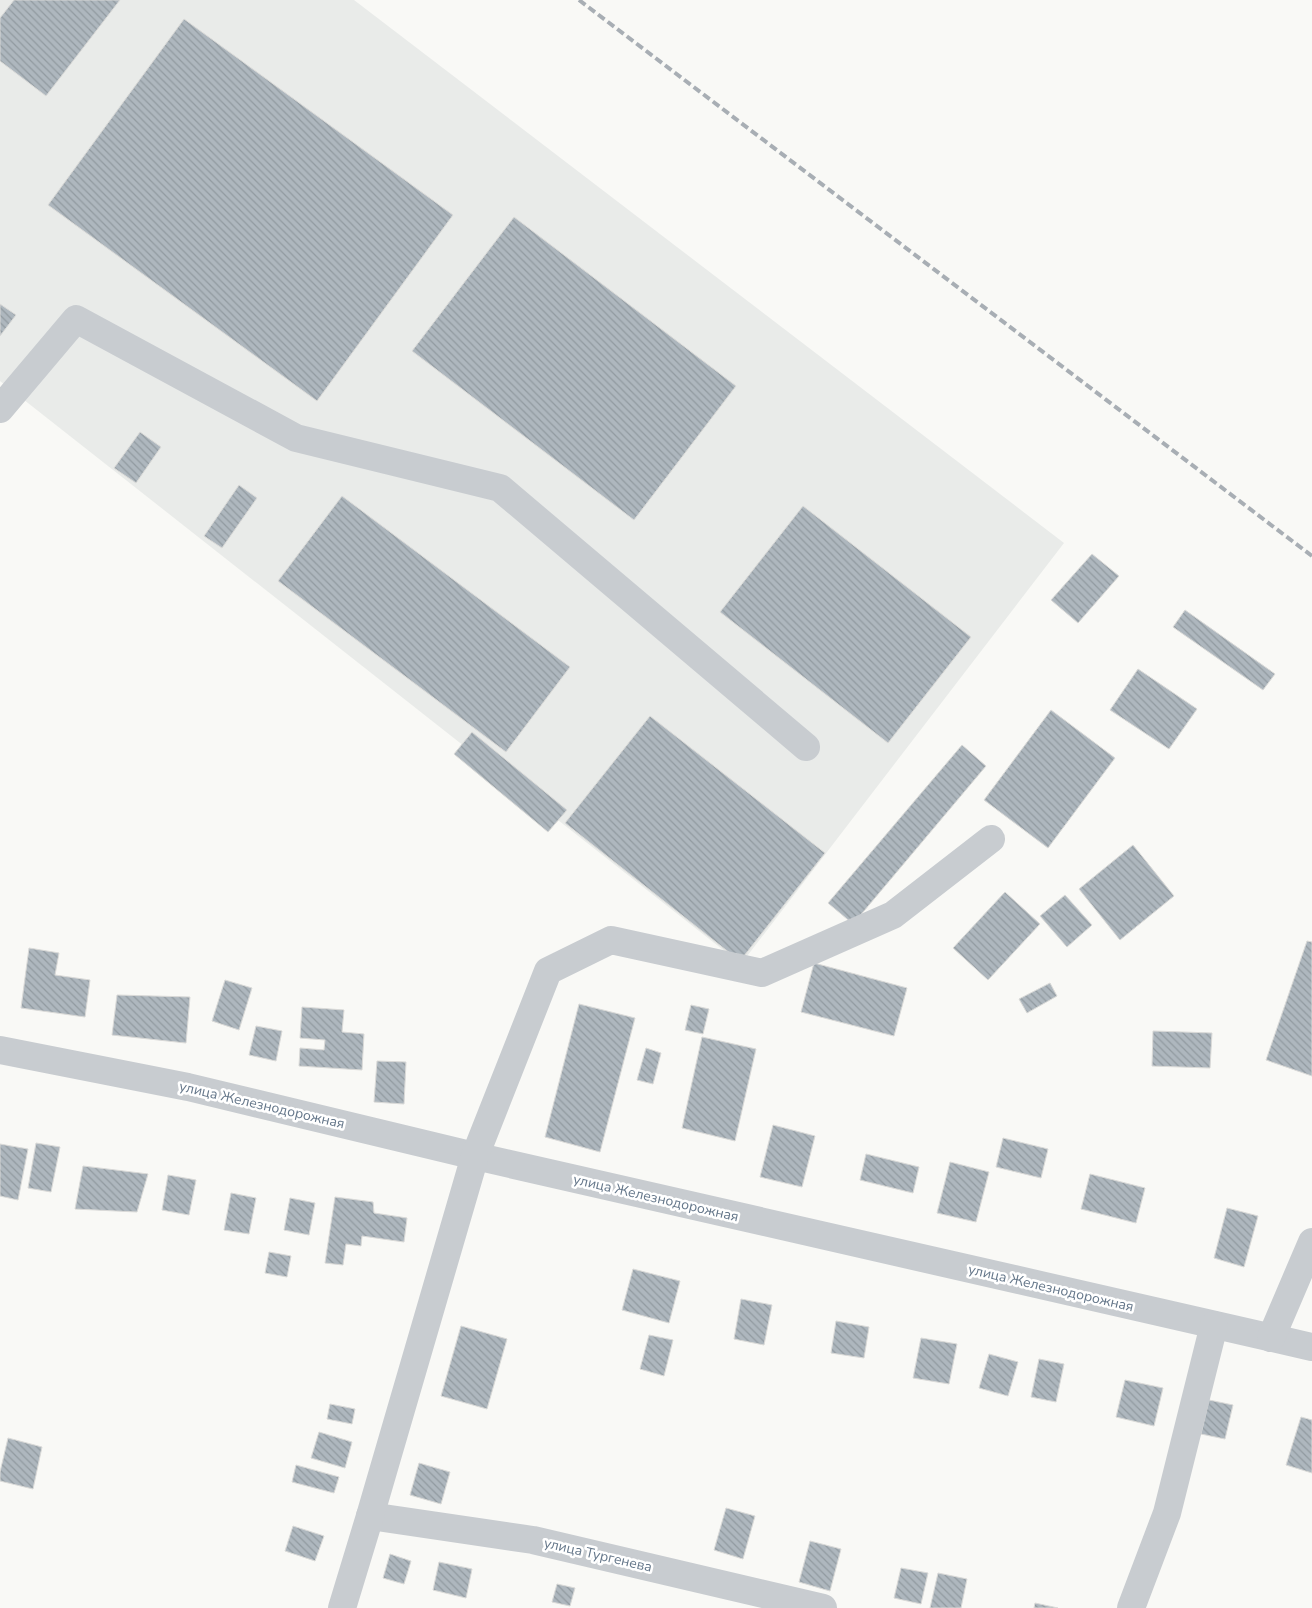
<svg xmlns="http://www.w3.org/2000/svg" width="1312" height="1608" font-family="'Nunito Sans',sans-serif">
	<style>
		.built { fill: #e9ebe9 }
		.building { fill: url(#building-back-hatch); stroke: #dadad8 }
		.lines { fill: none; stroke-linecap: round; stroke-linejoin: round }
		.minor { stroke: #c8ccd0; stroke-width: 28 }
		.rail { stroke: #a8aeb4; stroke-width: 4; stroke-dasharray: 8 4; stroke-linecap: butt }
		.labels { text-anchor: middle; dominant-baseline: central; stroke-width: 5; stroke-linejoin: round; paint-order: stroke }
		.street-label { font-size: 14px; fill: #65778a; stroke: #fff }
	</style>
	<defs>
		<pattern id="building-back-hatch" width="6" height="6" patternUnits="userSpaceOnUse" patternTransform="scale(1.25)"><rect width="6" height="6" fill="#aeb7be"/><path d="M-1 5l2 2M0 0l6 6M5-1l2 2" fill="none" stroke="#919aa0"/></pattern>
	</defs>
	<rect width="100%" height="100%" fill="#f9f9f6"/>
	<path class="built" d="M0,0H354L1064,543L741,964L0,381Z"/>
	<g class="building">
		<path d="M14,0H120L46,96L0,61V18Z"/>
		<path d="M184,19L453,215L317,401L48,205Z"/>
		<path d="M514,217L736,386L634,520L412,351Z"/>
		<path d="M0,304L16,315L0,336Z"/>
		<path d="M140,432L161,447L136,483L114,468Z"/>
		<path d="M239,485L257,498L222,548L204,536Z"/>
		<path d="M342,496L570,667L506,752L278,581Z"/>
		<path d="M803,506L971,637L888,743L720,612Z"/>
		<path d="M1092,554L1119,576L1078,623L1051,600Z"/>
		<path d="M1185,610L1275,674L1263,690L1173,627Z"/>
		<path d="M1138,669L1197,709L1169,749L1110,710Z"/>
		<path d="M1051,710L1115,758L1048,848L984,800Z"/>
		<path d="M650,716L825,853L740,961L565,823Z"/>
		<path d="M472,732L567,810L548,832L454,754Z"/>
		<path d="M962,745L986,766L853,924L828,903Z"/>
		<path d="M1133,845L1174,896L1120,940L1079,889Z"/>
		<path d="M1005,892L1040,924L988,980L953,948Z"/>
		<path d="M1065,895L1092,925L1067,947L1040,916Z"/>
		<path d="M1307,941L1312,942V1076L1266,1060Z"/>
		<path d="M29,948L59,953L55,975L90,980L85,1017L21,1008Z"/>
		<path d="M814,963L907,988L894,1036L801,1012Z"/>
		<path d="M225,980L252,988L239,1030L212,1021Z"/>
		<path d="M1050,983L1057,996L1027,1013L1019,999Z"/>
		<path d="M117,995L190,997L186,1043L112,1035Z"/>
		<path d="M579,1004L635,1018L600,1152L545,1137Z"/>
		<path d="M691,1005L709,1009L703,1034L685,1030Z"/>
		<path d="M302,1007L344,1010L342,1032L364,1034L362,1070L299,1066L300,1048L324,1050L325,1040L300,1038Z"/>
		<path d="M256,1026L282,1031L276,1061L249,1055Z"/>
		<path d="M1153,1031L1212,1033L1210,1068L1152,1066Z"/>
		<path d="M702,1037L756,1049L735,1141L682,1128Z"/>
		<path d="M646,1048L661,1053L653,1084L637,1080Z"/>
		<path d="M377,1061L406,1062L404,1104L374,1102Z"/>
		<path d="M773,1125L815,1136L802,1187L760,1177Z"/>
		<path d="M1003,1138L1048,1149L1041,1178L996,1167Z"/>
		<path d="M36,1143L60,1147L51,1192L28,1188Z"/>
		<path d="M0,1144L28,1149L18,1200L0,1196Z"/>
		<path d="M866,1154L919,1167L913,1193L860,1180Z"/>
		<path d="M950,1162L989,1172L976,1222L937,1213Z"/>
		<path d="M83,1166L148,1174L137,1212L75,1209Z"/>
		<path d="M1090,1174L1145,1188L1136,1223L1081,1209Z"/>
		<path d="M168,1175L196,1180L189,1215L162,1210Z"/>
		<path d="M231,1193L256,1198L249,1234L224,1230Z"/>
		<path d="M335,1197L373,1202L374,1213L407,1218L404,1242L362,1236L361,1246L346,1244L343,1265L325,1263Z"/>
		<path d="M290,1198L315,1203L309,1235L284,1230Z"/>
		<path d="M1227,1208L1258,1216L1244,1267L1214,1258Z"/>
		<path d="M269,1252L291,1256L287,1277L265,1273Z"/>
		<path d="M633,1269L680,1281L669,1323L622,1310Z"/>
		<path d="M741,1299L772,1305L764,1345L734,1339Z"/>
		<path d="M836,1321L869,1327L864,1358L831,1353Z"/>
		<path d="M461,1326L507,1339L487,1409L441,1396Z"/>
		<path d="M649,1335L673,1340L664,1376L640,1369Z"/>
		<path d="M921,1338L957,1344L949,1384L913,1378Z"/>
		<path d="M989,1354L1018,1362L1008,1396L979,1388Z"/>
		<path d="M1039,1359L1064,1364L1056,1402L1031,1397Z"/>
		<path d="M1125,1380L1163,1388L1154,1426L1116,1417Z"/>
		<path d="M1209,1400L1233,1405L1225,1439L1201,1434Z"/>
		<path d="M330,1404L355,1409L352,1424L327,1419Z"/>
		<path d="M1301,1417L1312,1420V1473L1286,1465Z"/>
		<path d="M319,1432L352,1442L345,1468L311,1458Z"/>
		<path d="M8,1438L42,1447L33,1489L0,1481V1472Z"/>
		<path d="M419,1463L450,1472L441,1504L410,1495Z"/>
		<path d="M296,1465L339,1477L334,1493L292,1482Z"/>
		<path d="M726,1508L755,1516L743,1559L714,1550Z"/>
		<path d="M293,1526L324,1536L315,1561L285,1551Z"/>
		<path d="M810,1541L841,1549L830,1591L799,1582Z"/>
		<path d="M390,1554L411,1561L404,1584L383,1578Z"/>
		<path d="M439,1562L472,1569L466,1598L433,1590Z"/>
		<path d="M901,1568L928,1573L921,1604L894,1598Z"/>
		<path d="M938,1573L967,1579L961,1608H930Z"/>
		<path d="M557,1584L575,1588L570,1606L552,1602Z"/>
		<path d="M1035,1603L1058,1608H1034Z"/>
	</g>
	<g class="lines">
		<g class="minor">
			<path d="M0,409L76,319L296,438L500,488L806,747"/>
			<path d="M0,1050L188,1087L475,1156L1312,1347"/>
			<path d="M1271,1338L1312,1242"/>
			<path d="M370,1516L533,1540L823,1608"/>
			<path d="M342,1608L370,1516L475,1156L548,971L611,940L762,973L893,915L991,839"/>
			<path d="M1131,1608L1167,1513L1214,1325"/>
		</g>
		<path class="rail" d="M579,0L1312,556"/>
	</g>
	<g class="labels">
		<g class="street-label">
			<text transform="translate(262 1105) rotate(13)">улица Железнодорожная</text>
			<text transform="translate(656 1198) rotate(13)">улица Железнодорожная</text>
			<text transform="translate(1051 1288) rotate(13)">улица Железнодорожная</text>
			<text transform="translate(598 1555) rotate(13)">улица Тургенева</text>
		</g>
	</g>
</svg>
